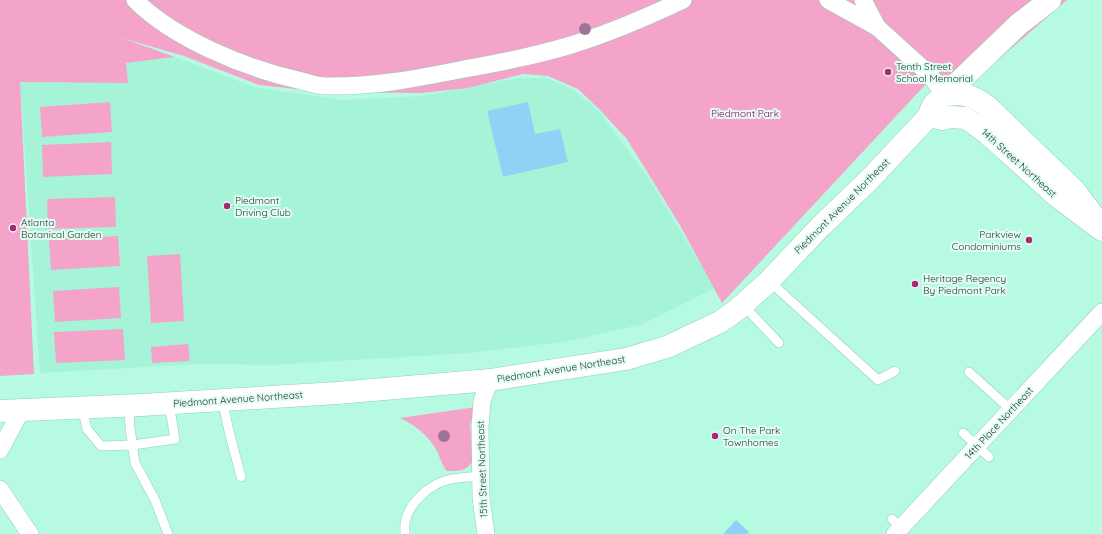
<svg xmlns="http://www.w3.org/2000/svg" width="1102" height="534" font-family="Quicksand,sans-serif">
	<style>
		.built { fill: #a6f4d8 }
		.green { fill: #f4a3c9 }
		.water { fill: #8ed3f5 }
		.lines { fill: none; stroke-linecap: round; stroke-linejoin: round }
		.lane-casing { stroke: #8ed0b9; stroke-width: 10 }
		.street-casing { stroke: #8ed0b9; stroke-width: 18 }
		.secondary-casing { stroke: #8ed0b9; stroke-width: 23 }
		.lane { stroke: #fff; stroke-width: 9 }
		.street { stroke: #fff; stroke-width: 17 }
		.secondary { stroke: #fff; stroke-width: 22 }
		.tree { fill: #9e7597 }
		.poi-dot { fill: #aa2873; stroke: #e4fdf3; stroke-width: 1.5 }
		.labels { text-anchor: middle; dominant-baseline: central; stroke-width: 4; stroke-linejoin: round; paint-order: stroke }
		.poi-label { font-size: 10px; fill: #18332a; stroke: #e4fdf3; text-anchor: start }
		.park-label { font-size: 10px; fill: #8a085a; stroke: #e4fdf3 }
		.street-label { font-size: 10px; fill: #18332a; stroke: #e4fdf3 }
	</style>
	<rect width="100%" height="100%" fill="#b7fae2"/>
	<path class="built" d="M175,57L254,87L342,100L422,96L518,78H546L572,89L597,109L646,174L715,288L643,324L569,341L470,353L271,365L199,364L40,373L20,82L128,83L126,63Z"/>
	<g class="green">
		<path d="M0,0H1067L955,97L925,85L722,303L681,227L627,139L599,109L578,89L548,76L523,74L468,88L421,93L324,92L259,85L184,56L122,38L175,57L126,63L128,83L20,82L34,374L0,376Z"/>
		<path d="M110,102L112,132L42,137L40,107Z"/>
		<path d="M111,142L112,174L43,177L42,145Z"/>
		<path d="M115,197L116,227L48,229L47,199Z"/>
		<path d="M118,236L120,266L51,270L49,240Z"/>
		<path d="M180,254L184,321L151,323L147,256Z"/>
		<path d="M119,287L121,318L55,322L53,291Z"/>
		<path d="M123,329L125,360L56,363L54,332Z"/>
		<path d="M188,344L190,361L152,363L151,347Z"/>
		<path d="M476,407L470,424L473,459C468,472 458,471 447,471C442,466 440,457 437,451C429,436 415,425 400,418Z"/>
	</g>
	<g class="water">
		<path d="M528,102L535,134L560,129L568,162L503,177L487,111Z"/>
		<path d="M736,520L749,532L747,534H723Z"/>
	</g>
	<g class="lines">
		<g class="lane-casing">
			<g id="lane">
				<path d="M769,281L878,380L895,371"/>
				<path d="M743,305L779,343"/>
				<path d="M969,372L1011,410"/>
				<path d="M222,399L229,431L241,477"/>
				<path d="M129,406L130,428L135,463L155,500L168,534"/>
				<path d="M82,408L87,429L101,446L133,445L175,439L169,403"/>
				<path d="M963,433L989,457"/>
				<path d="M892,519L901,527"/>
				<path d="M405,534C405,529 404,524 406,519C410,502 431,484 447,480C458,477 470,477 481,476"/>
			</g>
		</g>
		<g class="street-casing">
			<g id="street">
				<path d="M135,0C174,39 245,68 298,80C307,82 316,86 325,86C371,87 415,79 459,70C497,63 535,56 571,45C610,33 647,17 683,0"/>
				<path d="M828,0L877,27L929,74L945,95"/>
				<path d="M863,0L877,27"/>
				<path d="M0,450L21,411"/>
				<path d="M0,489L30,534"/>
				<path d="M486,534L481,498L480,427L482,401L490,380"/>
				<path d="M895,534L1102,312"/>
			</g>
		</g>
		<g class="secondary-casing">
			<g id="secondary">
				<path d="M945,95C964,93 972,95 987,106L1075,191L1093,215"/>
				<path d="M929,116L942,119L951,117L965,118L973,123L988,134L1058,197L1102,230"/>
				<path d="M0,411L142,405L337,393L490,380L626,359L667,347L720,322L738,309L767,283L820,227L870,179L929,116C932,104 935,102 945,95L1019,24L1050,0"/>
			</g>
		</g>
		<use href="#lane" class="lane"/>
		<use href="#street" class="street"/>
		<use href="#secondary" class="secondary"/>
	</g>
	<g class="tree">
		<circle cx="585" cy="29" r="6"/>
		<circle cx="444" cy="436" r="6"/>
	</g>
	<g class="poi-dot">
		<circle cx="888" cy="72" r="4"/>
		<circle cx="227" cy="206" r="4"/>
		<circle cx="13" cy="228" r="4"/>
		<circle cx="1029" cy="240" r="4"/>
		<circle cx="915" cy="284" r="4"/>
		<circle cx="715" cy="436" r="4"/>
	</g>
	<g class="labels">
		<g class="poi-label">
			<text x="896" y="66">Tenth Street<tspan x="896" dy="12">School Memorial</tspan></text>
			<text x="235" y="200">Piedmont<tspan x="235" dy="12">Driving Club</tspan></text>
			<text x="21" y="222">Atlanta<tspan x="21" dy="12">Botanical Garden</tspan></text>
			<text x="1021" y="234" text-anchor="end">Parkview<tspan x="1021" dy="12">Condominiums</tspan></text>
			<text x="923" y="278">Heritage Regency<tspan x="923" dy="12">By Piedmont Park</tspan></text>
			<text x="723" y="430">On The Park<tspan x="723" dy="12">Townhomes</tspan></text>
		</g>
		<g class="park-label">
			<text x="745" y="113">Piedmont Park</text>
		</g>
		<g class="street-label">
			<text transform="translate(1019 163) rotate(42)">14th Street Northeast</text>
			<text transform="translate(842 206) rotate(-45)">Piedmont Avenue Northeast</text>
			<text transform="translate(561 369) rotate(-9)">Piedmont Avenue Northeast</text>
			<text transform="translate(238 399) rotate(-4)">Piedmont Avenue Northeast</text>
			<text transform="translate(999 423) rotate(-47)">14th Place Northeast</text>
			<text transform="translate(482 469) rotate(-92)">15th Street Northeast</text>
		</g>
	</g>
</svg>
